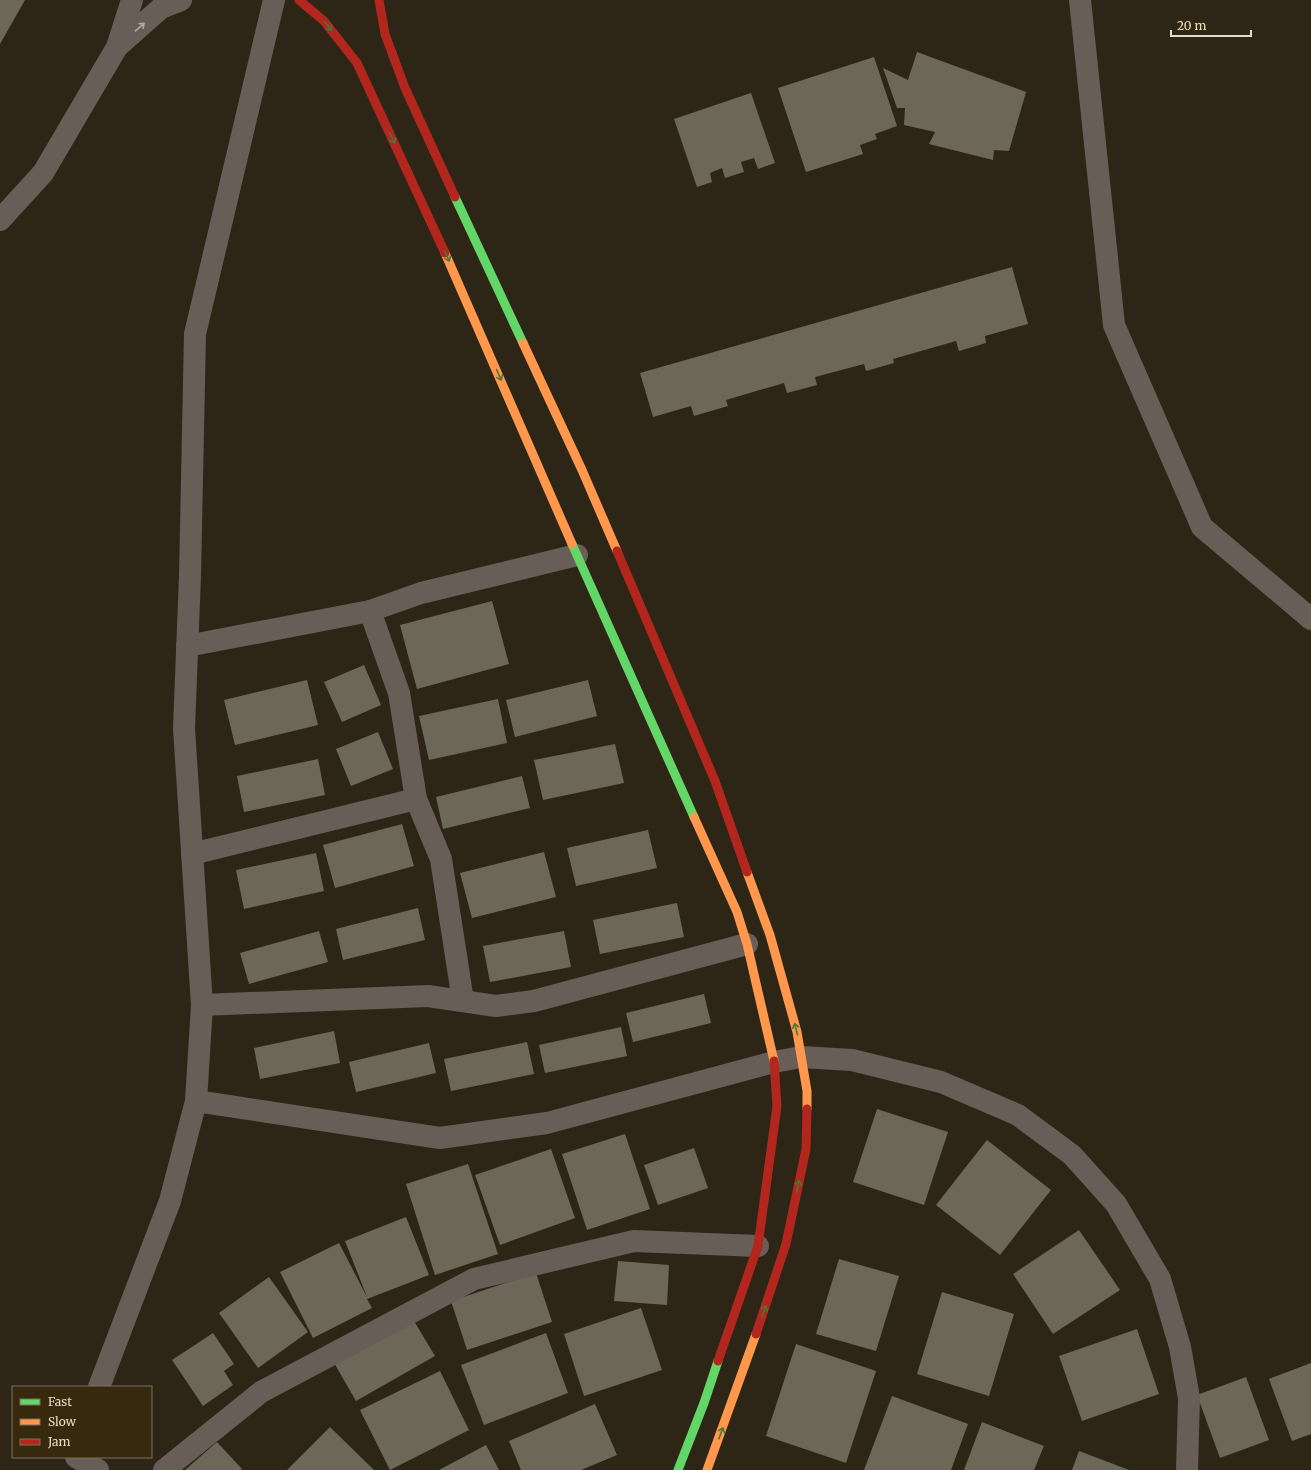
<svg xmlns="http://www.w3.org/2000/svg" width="1311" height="1470" font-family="Merriweather,serif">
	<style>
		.building { fill: #6d675a }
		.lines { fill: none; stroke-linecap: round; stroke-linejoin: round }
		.street { stroke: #695d57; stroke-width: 22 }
		.fast { stroke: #63d668; stroke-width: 9 }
		.slow { stroke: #ff974d; stroke-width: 9 }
		.jam { stroke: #b3261e; stroke-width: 9 }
		.oneway { stroke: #4a7736 }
		.oneway2 { stroke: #b2a89c }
	</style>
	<rect width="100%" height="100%" fill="#2d2616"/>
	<g class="building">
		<path d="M0,0H25L0,44Z"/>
		<path d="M917,52L1026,92L1009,151L994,150L993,160L929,144L935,132L904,125L905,108H897L883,68L908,80Z"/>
		<path d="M874,57L897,126L875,134L877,139L860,145L863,154L806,172L778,88Z"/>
		<path d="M751,93L775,163L758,169L754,158L741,162L744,172L725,178L722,168L710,173L712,182L697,187L674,119Z"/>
		<path d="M1012,267L1028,324L985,336L986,343L959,351L956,341L893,359L894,363L866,371L864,364L815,377L817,385L787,393L784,383L726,400L728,406L694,416L691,406L653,417L640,373Z"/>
		<path d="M492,601L509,664L417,689L400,625Z"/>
		<path d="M364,665L381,705L342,722L324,682Z"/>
		<path d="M307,680L318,725L235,745L224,700Z"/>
		<path d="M588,680L597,716L515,737L506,700Z"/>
		<path d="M498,699L507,743L429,760L419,716Z"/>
		<path d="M378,732L393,769L351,786L336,749Z"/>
		<path d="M615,744L624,783L543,800L534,760Z"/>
		<path d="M318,759L325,795L244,812L237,776Z"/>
		<path d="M522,776L530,808L443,829L436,797Z"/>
		<path d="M402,824L414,866L335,888L323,845Z"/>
		<path d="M648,830L657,868L576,886L567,848Z"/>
		<path d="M544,852L556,897L472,918L460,873Z"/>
		<path d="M316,853L324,891L244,909L236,870Z"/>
		<path d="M677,903L684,937L600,954L593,920Z"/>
		<path d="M418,908L425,940L343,960L336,929Z"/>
		<path d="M319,931L328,962L249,984L240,953Z"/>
		<path d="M564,931L571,967L490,982L483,946Z"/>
		<path d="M704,994L711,1023L633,1042L626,1013Z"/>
		<path d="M621,1027L627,1056L545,1073L539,1045Z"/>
		<path d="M334,1031L340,1063L260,1079L254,1048Z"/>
		<path d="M527,1042L534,1074L451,1091L444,1059Z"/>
		<path d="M429,1043L436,1073L356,1092L349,1062Z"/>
		<path d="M877,1109L948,1132L924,1205L853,1182Z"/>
		<path d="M625,1134L650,1209L587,1230L562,1154Z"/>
		<path d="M987,1140L1051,1190L1000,1255L936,1205Z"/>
		<path d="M694,1148L708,1188L658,1205L644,1165Z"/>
		<path d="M551,1149L575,1218L500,1245L475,1175Z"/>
		<path d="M468,1164L498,1254L435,1275L406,1184Z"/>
		<path d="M406,1217L429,1275L367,1299L372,1308L313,1338L280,1272L339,1243L367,1297L345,1241Z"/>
		<path d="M1079,1230L1120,1290L1053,1334L1013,1274Z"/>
		<path d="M839,1259L899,1276L876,1351L816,1334Z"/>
		<path d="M618,1261L669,1265L667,1305L614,1301Z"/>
		<path d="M536,1273L552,1322L467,1350L451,1301Z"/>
		<path d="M269,1277L308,1332L258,1368L219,1313Z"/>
		<path d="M942,1292L1014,1314L989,1396L917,1374Z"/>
		<path d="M641,1308L662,1370L584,1396L564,1334Z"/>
		<path d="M411,1316L435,1356L356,1401L333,1361Z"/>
		<path d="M1137,1329L1159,1394L1082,1421L1059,1356Z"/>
		<path d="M213,1333L234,1364L224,1371L233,1385L203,1406L172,1360Z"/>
		<path d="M546,1333L568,1393L484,1425L461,1365Z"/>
		<path d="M796,1344L876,1371L846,1463L766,1436Z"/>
		<path d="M1311,1363V1434L1292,1441L1269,1379Z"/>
		<path d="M440,1371L469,1430L390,1470L360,1410Z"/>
		<path d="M1246,1377L1269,1440L1220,1458L1197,1395Z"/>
		<path d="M892,1396L968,1424L951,1470H864Z"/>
		<path d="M595,1404L617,1455L581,1470H521L509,1441Z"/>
		<path d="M982,1422L1044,1446L1034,1470H964Z"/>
		<path d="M330,1427L374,1470H287Z"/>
		<path d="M217,1442L242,1469L241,1470H185Z"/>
		<path d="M486,1445L499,1470H439Z"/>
		<path d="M1079,1451L1129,1470H1072Z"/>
	</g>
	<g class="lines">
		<g class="street">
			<path d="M132,0L117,47L161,8L181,0"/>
			<path d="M1080,0L1114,325L1202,527L1311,619"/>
			<path d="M0,220L43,173L117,47"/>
			<path d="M370,611L399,693L416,799L441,859L463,1001"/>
			<path d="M187,646L370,611L421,593L577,555"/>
			<path d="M192,854L416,799"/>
			<path d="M202,1005L428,996L496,1006L534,1001L747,944"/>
			<path d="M196,1101L440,1138L547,1123L774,1062L801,1057L852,1060L941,1082L1018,1115L1072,1155L1116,1204L1160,1279L1180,1347L1189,1398L1187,1470"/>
			<path d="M99,1387L170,1201L196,1101L202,1005L184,728L190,576L195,334L274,0"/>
			<path d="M76,1457L98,1470"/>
			<path d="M164,1470L261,1392L474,1279L634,1241L758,1246"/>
		</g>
		<g class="fast">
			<path d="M455,197L523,343"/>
			<path d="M572,544L694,817"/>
			<path d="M678,1470L704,1403L718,1361"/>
		</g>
		<g class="slow">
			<path d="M445,253L572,544"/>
			<path d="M523,343L582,470L617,551"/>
			<path d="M694,817L737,912L747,944L774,1061"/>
			<path d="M747,872L770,935L797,1032L807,1091V1109"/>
			<path d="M707,1470L756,1334"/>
		</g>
		<g class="jam">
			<path d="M299,0L324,21L357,63L445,253"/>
			<path d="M379,0L385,34L405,88L455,197"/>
			<path d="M617,551L715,781L747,872"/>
			<path d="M756,1334L786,1244L806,1149L807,1109"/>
			<path d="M718,1361L758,1246L777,1106L774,1061"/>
		</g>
	</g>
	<defs><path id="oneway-shaft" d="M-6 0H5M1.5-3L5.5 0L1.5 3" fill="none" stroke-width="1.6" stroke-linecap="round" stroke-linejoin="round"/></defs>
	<g class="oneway">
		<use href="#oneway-shaft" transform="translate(328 26) rotate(52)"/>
		<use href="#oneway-shaft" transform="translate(392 138) rotate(65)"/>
		<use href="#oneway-shaft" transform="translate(447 256) rotate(66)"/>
		<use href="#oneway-shaft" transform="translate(499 375) rotate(66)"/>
		<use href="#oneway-shaft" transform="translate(796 1029) rotate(-104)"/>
		<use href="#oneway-shaft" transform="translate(798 1186) rotate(-78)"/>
		<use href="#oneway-shaft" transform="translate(764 1311) rotate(-71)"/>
		<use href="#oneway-shaft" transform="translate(721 1433) rotate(-70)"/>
	</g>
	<use class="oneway2" href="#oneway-shaft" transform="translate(140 27) rotate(-41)"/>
	<rect x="12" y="1386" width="140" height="72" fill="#36290d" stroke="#7b7059"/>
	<rect x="20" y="1399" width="20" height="6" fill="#63d668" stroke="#7b7059"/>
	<text x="48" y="1406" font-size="12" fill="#e3daca">Fast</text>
	<rect x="20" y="1419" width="20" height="6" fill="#ff974d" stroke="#7b7059"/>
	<text x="48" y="1426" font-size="12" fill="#e3daca">Slow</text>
	<rect x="20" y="1439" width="20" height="6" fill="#b3261e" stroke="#7b7059"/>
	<text x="48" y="1446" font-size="12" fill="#e3daca">Jam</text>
	<path d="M1171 30v6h80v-6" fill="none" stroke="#e3daca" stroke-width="2"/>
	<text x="1177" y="30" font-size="12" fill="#e3daca" stroke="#36290d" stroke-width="3" paint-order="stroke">20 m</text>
</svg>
